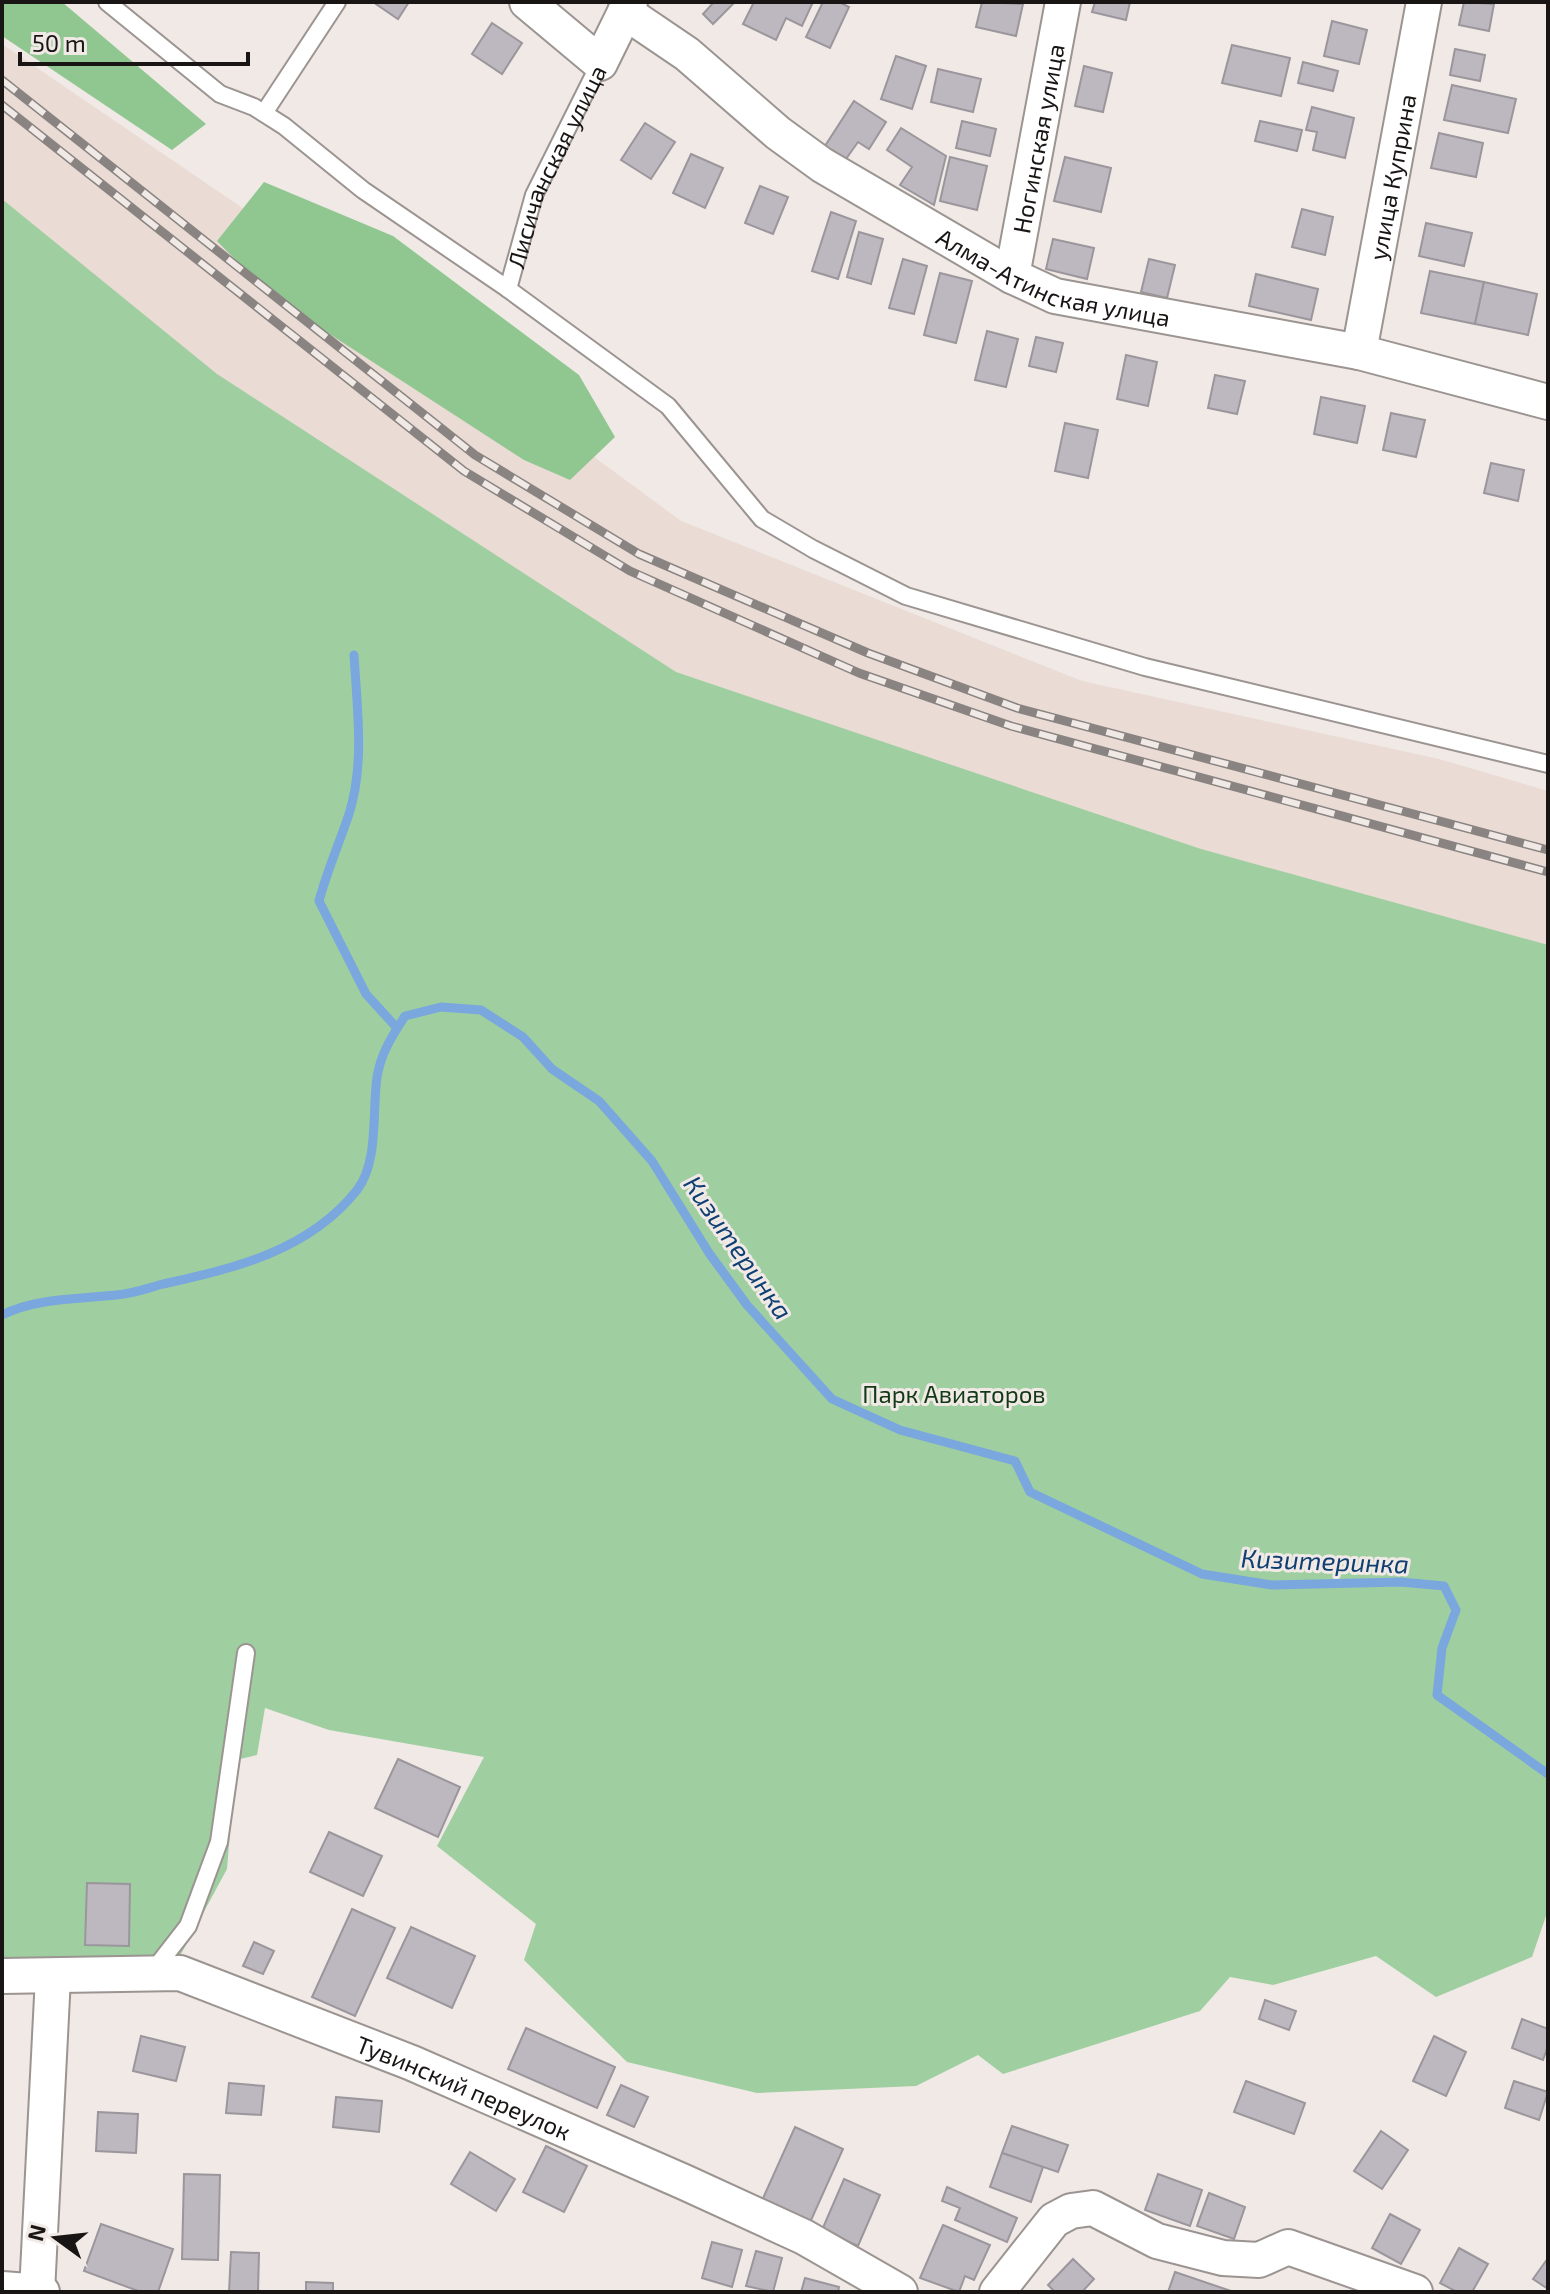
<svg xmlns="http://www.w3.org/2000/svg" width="1550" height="2294" font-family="'Exo 2',sans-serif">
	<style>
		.built { fill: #eadbd4 }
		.green { fill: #9fcfa0 }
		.forest { fill: #90c791 }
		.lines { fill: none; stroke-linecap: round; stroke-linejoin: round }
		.stream { stroke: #79a7de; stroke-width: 9 }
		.building { fill: #bdb8bf; stroke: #9a969c; stroke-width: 2 }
		.lane-casing { stroke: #9b9491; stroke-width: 20 }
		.street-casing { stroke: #9b9491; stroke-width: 38 }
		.lane { stroke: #fff; stroke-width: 16 }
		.street { stroke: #fff; stroke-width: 34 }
		.rail-casing { stroke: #898482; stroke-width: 9 }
		.rail { stroke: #f0e9e5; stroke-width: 6; stroke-dasharray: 18; stroke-linecap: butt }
		.labels { text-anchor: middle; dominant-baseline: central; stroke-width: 6; stroke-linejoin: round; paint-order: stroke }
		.street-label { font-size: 24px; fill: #181514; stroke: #f0e9e5 }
		.park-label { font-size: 24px; fill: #113915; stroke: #f0e9e5 }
		.water-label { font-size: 26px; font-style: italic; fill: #0f3f72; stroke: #f0e9e5 }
	</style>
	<rect width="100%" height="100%" fill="#f0e9e5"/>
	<path class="built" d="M2,44L430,336L681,521L1082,681L1439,759L1548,791V987L564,669L2,260Z"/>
	<path class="green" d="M2,199L217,374L676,672L1201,849L1548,945V1910L1532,1957L1436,1997L1376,1956L1273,1985L1230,1977L1200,2011L1003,2074L978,2055L916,2086L757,2093L627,2062L524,1960L536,1924L437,1846L484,1757L329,1730L265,1708L257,1755L236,1760L227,1869L174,1967L2,1965Z"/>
	<g class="forest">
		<path d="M2,2H62L206,124L172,150L2,36Z"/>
		<path d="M264,182L393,236L579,375L615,437L570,480L524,460L271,296L217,241Z"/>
	</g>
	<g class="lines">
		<g class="stream">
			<path d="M354,655C357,707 365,764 349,814C339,844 327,871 319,901L366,994L397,1028"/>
			<path d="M2,1315C36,1298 79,1299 116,1295C132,1294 148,1288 163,1284C234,1269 310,1250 357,1190C379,1162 372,1110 377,1077C381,1053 392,1036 405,1016L441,1007L481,1010L523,1037L552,1069L599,1101L652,1161L709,1253L747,1305L832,1399L900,1430L1015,1461L1030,1492L1202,1574L1272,1585L1401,1582L1444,1586L1456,1610L1442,1648L1437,1695L1548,1774"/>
		</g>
	</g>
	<g class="building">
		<path d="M373,2H409L398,19Z"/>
		<path d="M714,2L734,3L713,24L703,14Z"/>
		<path d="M754,2L785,3L813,2L802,26L786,18L776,40L743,24Z"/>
		<path d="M823,2H839L849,7L830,48L806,37Z"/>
		<path d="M982,2L1023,4L1016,36L976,27Z"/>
		<path d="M1095,2H1130L1126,20L1092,12Z"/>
		<path d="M1464,2L1494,4L1489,31L1459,25Z"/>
		<path d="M1332,21L1367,30L1359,64L1324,56Z"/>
		<path d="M492,23L522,43L502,74L472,54Z"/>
		<path d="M1232,45L1290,58L1281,96L1222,83Z"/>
		<path d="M1455,49L1485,55L1480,81L1450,75Z"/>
		<path d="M896,56L926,66L912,109L881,99Z"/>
		<path d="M1303,62L1338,71L1333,91L1298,83Z"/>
		<path d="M1084,66L1112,73L1103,112L1075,106Z"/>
		<path d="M938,69L981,79L973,112L931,102Z"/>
		<path d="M1452,85L1516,99L1508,133L1444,120Z"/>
		<path d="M854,101L886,122L869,149L858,142L846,159L825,146Z"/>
		<path d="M1312,107L1354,118L1345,158L1313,150L1317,132L1306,130Z"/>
		<path d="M962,121L996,129L990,156L956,148Z"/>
		<path d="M1260,121L1302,130L1297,151L1255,141Z"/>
		<path d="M645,123L675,142L651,179L621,160Z"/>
		<path d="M901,128L946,156L934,205L900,185L912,167L887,150Z"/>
		<path d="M1439,133L1483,143L1476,177L1431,168Z"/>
		<path d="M691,154L723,168L705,208L673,193Z"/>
		<path d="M950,157L987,166L977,210L940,201Z"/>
		<path d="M1065,157L1111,168L1101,212L1054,201Z"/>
		<path d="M760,186L788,197L773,234L745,223Z"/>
		<path d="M1302,209L1333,217L1325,255L1292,247Z"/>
		<path d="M831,212L856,221L838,279L812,271Z"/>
		<path d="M1426,223L1472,233L1464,266L1419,256Z"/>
		<path d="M859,232L883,239L871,284L847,277Z"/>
		<path d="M1053,239L1094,248L1087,279L1046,269Z"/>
		<path d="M903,259L927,266L914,314L889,308Z"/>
		<path d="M1149,259L1175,265L1167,298L1141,292Z"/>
		<path d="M1430,271L1484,282L1475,324L1421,313Z"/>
		<path d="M940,273L972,281L956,343L924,335Z"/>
		<path d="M1256,274L1318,289L1311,320L1249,306Z"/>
		<path d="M1484,282L1537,294L1528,335L1475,324Z"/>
		<path d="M987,331L1018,339L1006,387L975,380Z"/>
		<path d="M1036,337L1063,343L1056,372L1029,366Z"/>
		<path d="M1126,355L1157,362L1148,406L1117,399Z"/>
		<path d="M1215,375L1245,381L1237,414L1208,408Z"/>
		<path d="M1321,397L1365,406L1357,443L1314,434Z"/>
		<path d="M1391,413L1425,420L1416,457L1383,450Z"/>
		<path d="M1065,423L1098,430L1088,478L1055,471Z"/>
		<path d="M1491,463L1524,470L1518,501L1484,493Z"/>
		<path d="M398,1759L460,1787L438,1837L375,1808Z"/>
		<path d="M329,1832L382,1856L363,1896L310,1872Z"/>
		<path d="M87,1883L130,1884L129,1946L85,1945Z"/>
		<path d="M352,1909L395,1928L355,2016L312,1997Z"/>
		<path d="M411,1927L475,1956L452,2008L387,1978Z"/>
		<path d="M254,1942L274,1951L263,1974L243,1966Z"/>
		<path d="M1265,2000L1296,2011L1289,2030L1259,2019Z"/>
		<path d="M1522,2019L1548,2029V2046L1543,2060L1512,2048Z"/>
		<path d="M526,2028L615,2067L597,2108L508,2069Z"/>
		<path d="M141,2036L185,2047L176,2081L133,2071Z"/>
		<path d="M1434,2036L1466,2052L1446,2096L1413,2081Z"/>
		<path d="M1246,2081L1305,2103L1294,2134L1234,2112Z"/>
		<path d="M1514,2081L1548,2092L1539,2120L1505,2108Z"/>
		<path d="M229,2083L264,2086L261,2115L226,2113Z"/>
		<path d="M621,2085L648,2097L634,2127L607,2115Z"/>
		<path d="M336,2097L382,2101L379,2132L333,2127Z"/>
		<path d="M98,2112L138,2114L136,2153L96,2151Z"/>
		<path d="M1012,2126L1068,2145L1058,2172L1002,2153Z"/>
		<path d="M795,2127L843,2149L808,2227L760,2205Z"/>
		<path d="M1381,2131L1408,2150L1382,2189L1354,2171Z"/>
		<path d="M546,2146L587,2166L564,2212L523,2192Z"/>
		<path d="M470,2152L515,2179L496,2211L451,2184Z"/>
		<path d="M1002,2153L1043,2167L1031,2202L990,2187Z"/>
		<path d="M184,2174L220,2175L218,2260L182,2259Z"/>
		<path d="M1158,2174L1202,2190L1190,2226L1145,2210Z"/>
		<path d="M844,2179L880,2195L858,2246L822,2230Z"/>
		<path d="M947,2187L1017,2218L1007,2242L955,2220L960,2208L942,2201Z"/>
		<path d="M1209,2193L1245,2207L1234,2239L1197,2226Z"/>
		<path d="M1390,2214L1420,2230L1401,2264L1372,2248Z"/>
		<path d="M101,2224L173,2249L158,2292H141L84,2271Z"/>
		<path d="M943,2225L990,2245L974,2280L965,2276L959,2292L920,2278Z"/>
		<path d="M712,2242L742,2250L732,2287L702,2278Z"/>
		<path d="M1459,2248L1488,2264L1472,2292H1457L1440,2283Z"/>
		<path d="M756,2251L782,2258L773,2292L746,2286Z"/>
		<path d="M231,2252L259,2253L258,2292H229Z"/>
		<path d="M1548,2258V2289L1533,2279Z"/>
		<path d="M1073,2259L1094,2279L1082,2292H1055L1048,2285Z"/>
		<path d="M1175,2272L1231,2291L1230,2292H1168Z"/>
		<path d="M805,2278L839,2287L838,2292H801Z"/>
		<path d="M306,2282L333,2283V2292H306Z"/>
	</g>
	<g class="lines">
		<g class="lane-casing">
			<g id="lane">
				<path d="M107,2L220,94L254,107L284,126L363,190L508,289L668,406L762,519L813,549L906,596L1145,667L1548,764"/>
				<path d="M264,113L337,2"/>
				<path id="s1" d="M508,289L534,195L600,63"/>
				<path d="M153,1971L188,1926L219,1842L246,1653"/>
			</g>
		</g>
		<g class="street-casing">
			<g id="street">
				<path d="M527,2L600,63L630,2"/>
				<path id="s2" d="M625,12L687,54L778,133L822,165L1012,276L1055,296L1359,352L1548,402"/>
				<path id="s3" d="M1012,276L1063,2"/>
				<path id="s4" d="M1359,352L1424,2"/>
				<path id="s5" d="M2,1976L180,1973L412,2063L684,2182L804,2237L900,2292"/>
				<path d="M2,2289L42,2292"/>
				<path d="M37,2292L53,1977"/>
				<path d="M997,2292L1054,2220L1071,2211L1093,2208L1157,2241L1223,2258L1259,2260L1288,2247L1415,2292"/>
			</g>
		</g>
		<use href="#lane" class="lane"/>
		<use href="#street" class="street"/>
		<g class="rail-casing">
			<g id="rail">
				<path d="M2,80L475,455L639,554L868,653L1017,708L1548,850"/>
				<path d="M2,105L464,471L630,571L859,673L1011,726L1548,872"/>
			</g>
		</g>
		<use href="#rail" class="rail"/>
	</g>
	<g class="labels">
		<g class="street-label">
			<text stroke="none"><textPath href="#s3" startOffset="140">Ногинская улица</textPath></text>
			<text stroke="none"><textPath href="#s1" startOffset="132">Лисичанская улица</textPath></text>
			<text stroke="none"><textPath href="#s4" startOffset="178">улица Куприна</textPath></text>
			<text stroke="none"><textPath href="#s2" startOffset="510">Алма-Атинская улица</textPath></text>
			<text stroke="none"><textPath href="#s5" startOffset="484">Тувинский переулок</textPath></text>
		</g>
		<g class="park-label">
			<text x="954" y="1393">Парк Авиаторов</text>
		</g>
		<g class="water-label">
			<text transform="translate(739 1247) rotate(55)">Кизитеринка</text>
			<text transform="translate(1325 1560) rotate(2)">Кизитеринка</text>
		</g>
	</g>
	<rect width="1550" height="2294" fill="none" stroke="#181514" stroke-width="8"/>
	<g transform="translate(56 2238) rotate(285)" stroke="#f0e9e5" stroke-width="6" paint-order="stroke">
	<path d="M0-6L14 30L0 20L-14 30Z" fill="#181514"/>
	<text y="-12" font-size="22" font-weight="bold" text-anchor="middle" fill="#181514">N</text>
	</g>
	<path d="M20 52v12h228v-12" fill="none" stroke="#181514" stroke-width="4"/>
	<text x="32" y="52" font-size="24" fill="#181514" stroke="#f0e9e5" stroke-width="6" paint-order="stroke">50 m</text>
</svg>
